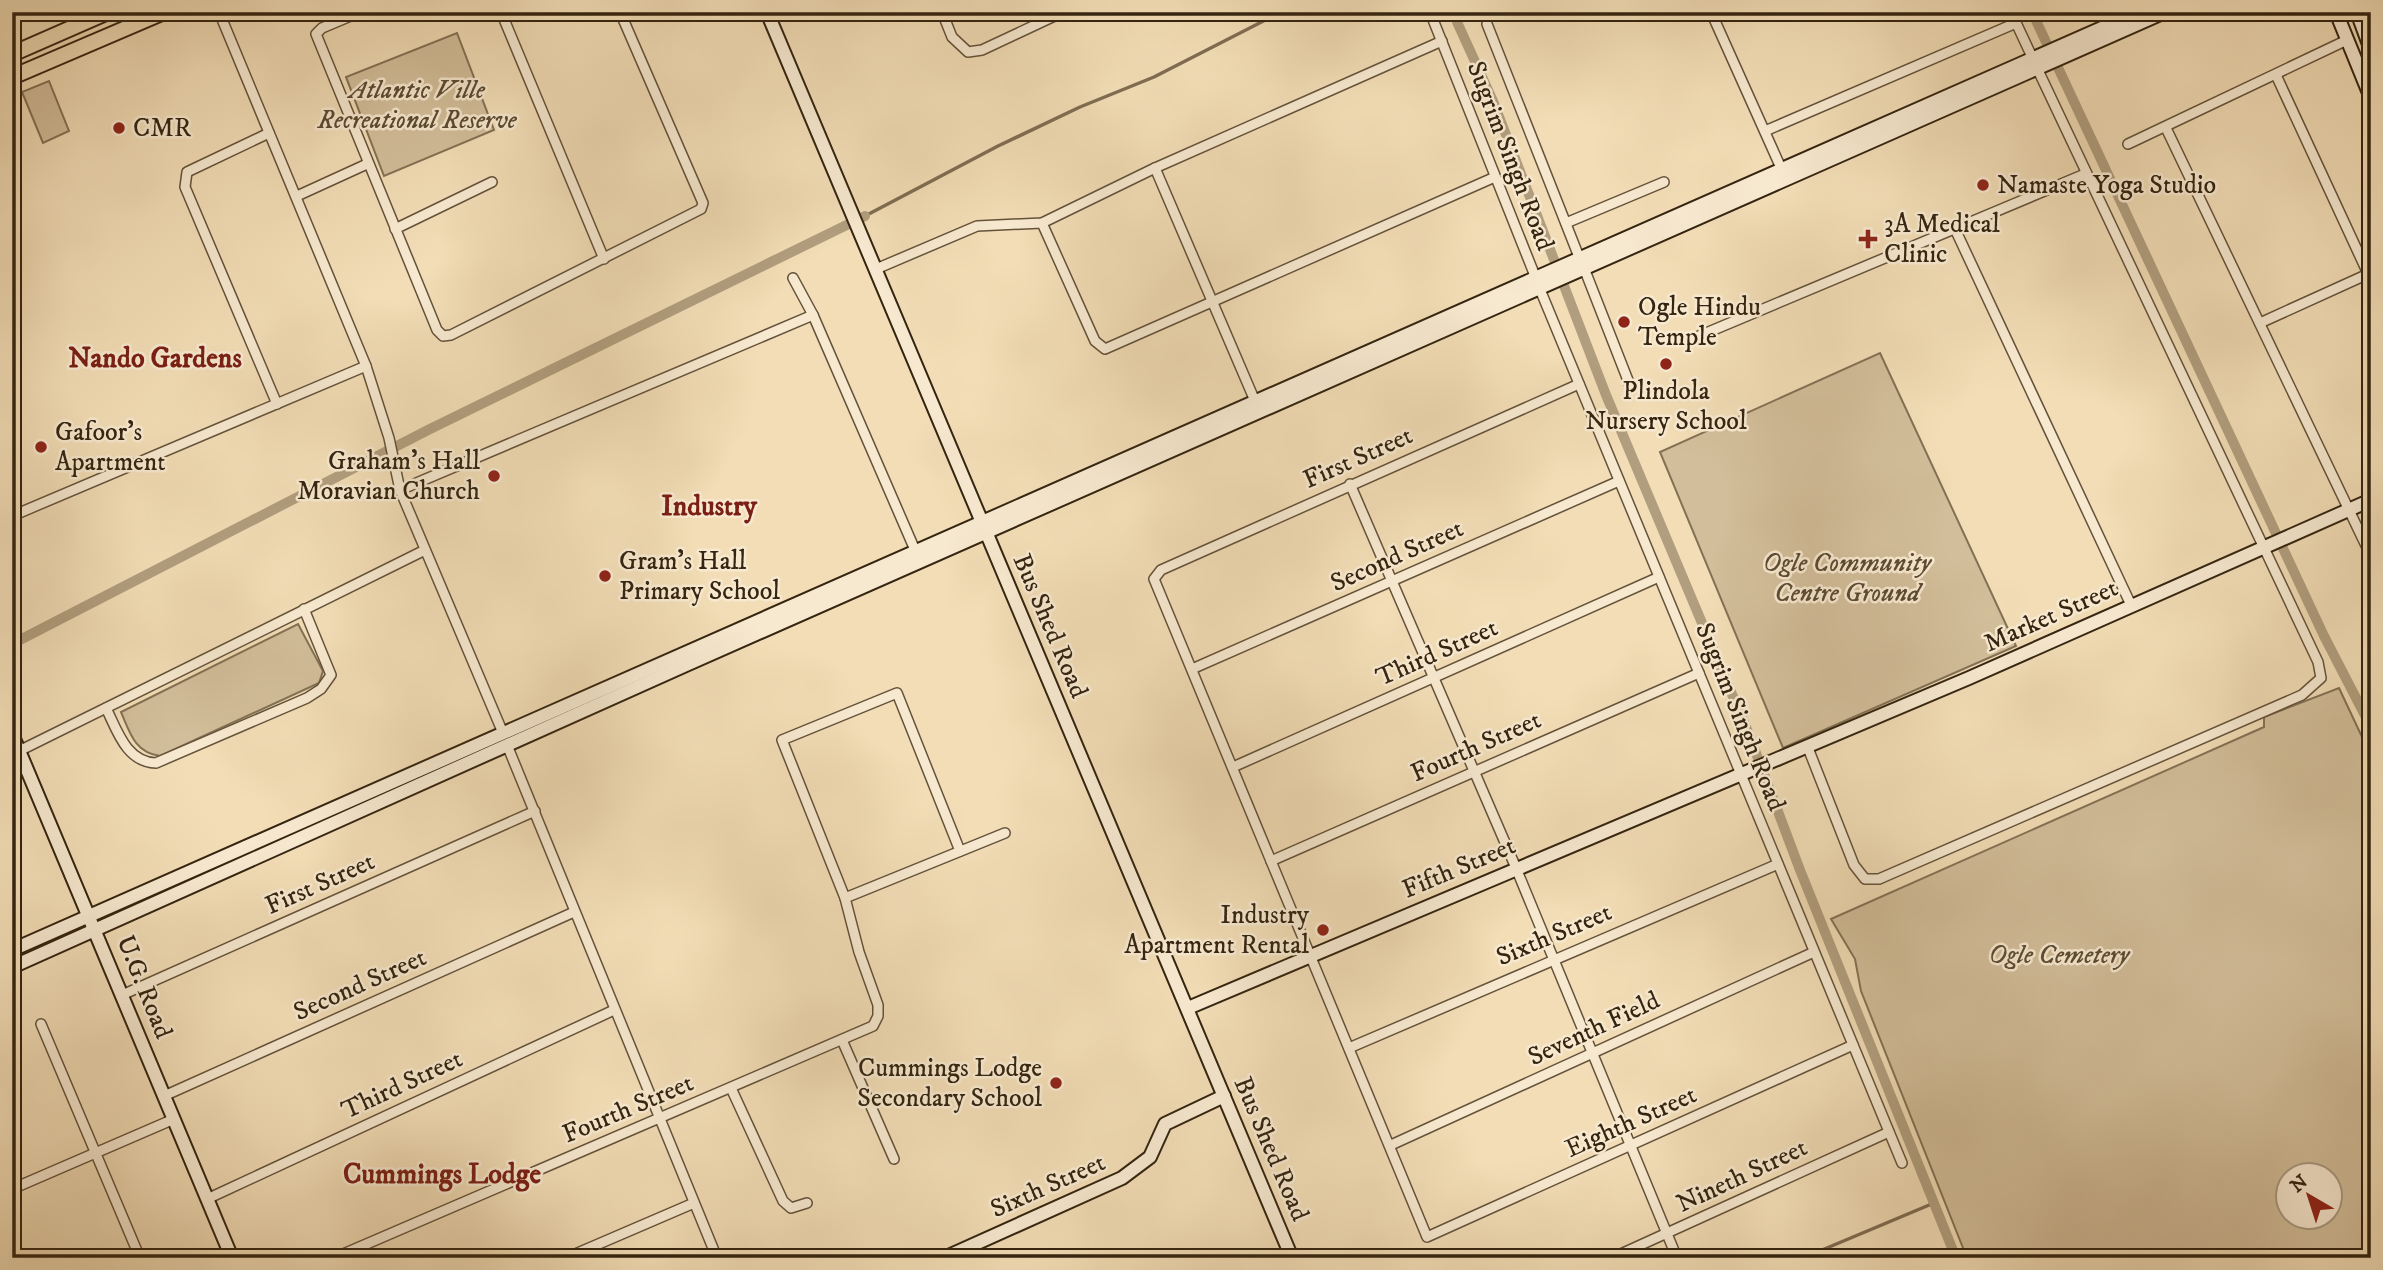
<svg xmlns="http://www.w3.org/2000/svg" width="2383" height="1270" font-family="'IM FELL DW Pica',serif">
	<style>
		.green { fill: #d2be9a; stroke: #837155; stroke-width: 2; fill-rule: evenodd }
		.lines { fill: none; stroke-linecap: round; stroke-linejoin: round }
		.stream { stroke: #7f6d52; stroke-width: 3.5 }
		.canal { stroke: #b19e7e; stroke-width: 10 }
		.street-casing { stroke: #64523a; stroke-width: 12 }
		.secondary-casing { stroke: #342410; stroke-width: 16 }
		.primary-casing { stroke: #342410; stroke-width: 18 }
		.street { stroke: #f7e9d0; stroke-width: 9 }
		.secondary { stroke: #f7e9d0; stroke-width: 12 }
		.primary { stroke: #f2ddb6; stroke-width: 14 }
		.poi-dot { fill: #8f2418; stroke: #f7e9d0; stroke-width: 2.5 }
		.labels { text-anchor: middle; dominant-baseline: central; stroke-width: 5; stroke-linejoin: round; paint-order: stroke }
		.park-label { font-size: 26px; font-style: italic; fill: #5c4a32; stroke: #f7e9d0 }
		.poi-label { font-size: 26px; fill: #342410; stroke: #f7e9d0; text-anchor: start }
		.street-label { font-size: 26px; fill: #342410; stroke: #f7e9d0 }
		.neighbourhood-label { font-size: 28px; font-weight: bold; fill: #7a1f14; stroke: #f7e9d0 }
	</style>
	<rect width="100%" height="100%" fill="#f2ddb6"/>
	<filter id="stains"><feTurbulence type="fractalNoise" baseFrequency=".00286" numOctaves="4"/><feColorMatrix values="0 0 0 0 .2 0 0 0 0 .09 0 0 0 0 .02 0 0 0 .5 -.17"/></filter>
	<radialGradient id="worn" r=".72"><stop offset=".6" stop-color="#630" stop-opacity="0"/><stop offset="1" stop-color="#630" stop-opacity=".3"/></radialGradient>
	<g class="green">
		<path d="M457,33L494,130L384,176L346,77Z"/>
		<path d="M49,81L69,131L43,143L22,92Z"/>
		<path d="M1880,353L2016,646L1783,748L1660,452Z"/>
		<path d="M298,624L323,671L319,683L160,756C135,753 130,733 121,712Z"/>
		<path d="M2339,688L2371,756V1258H1967L1861,991L1855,959L1831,919L2264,727V717ZM2288,1176H2330V1218H2288Z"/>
	</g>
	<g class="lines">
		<g class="stream">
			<path d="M865,216L998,146L1080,107L1154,77L1281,12"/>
			<path d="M1803,1258L1934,1203"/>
		</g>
		<g class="canal">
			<path d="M1457,12V22L1493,101L1606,395L1750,737L1800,870L1956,1258"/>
			<path d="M2032,12L2324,636L2371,727"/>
			<path d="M12,644L428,430L865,216"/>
		</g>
		<g class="street-casing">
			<g id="street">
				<path d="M219,12L366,366L389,438L400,490L503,733"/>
				<path d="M360,12L322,28L316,34L437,330L443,336L451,335L701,209L703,203L620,12"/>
				<path d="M501,12L604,259"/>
				<path d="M942,12L952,37L968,52L982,50L1063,12"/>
				<path d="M1430,12L1535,276"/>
				<path d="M1711,12L1781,168"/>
				<path d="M2011,12L2033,59"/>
				<path d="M1487,24L1579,257"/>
				<path d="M2276,75L2371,280"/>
				<path d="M2166,128L2371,556"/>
				<path d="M1765,131L2016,23"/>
				<path d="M269,133L187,172L185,187L277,404"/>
				<path d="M2128,144L2347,40"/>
				<path d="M1155,168L1255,401"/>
				<path d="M297,196L367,164"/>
				<path d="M1042,223L1095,341L1105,349L1495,177"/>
				<path d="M1566,223L1664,182"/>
				<path d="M395,229L492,182"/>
				<path d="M1955,229L2131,605"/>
				<path d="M1584,268L1631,388"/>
				<path d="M876,269L977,226L1042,223L1155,168L1442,41"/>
				<path d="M793,278L813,315L915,550"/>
				<path d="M1539,287L1902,1163"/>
				<path d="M2260,323L2368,274"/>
				<path d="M1699,336L2085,174"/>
				<path d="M1579,384L1161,570L1154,579L1427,1237L1853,1045"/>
				<path d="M1350,484L1516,868L1677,1258"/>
				<path d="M400,490L813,315"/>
				<path d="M12,516L366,366"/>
				<path d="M1192,669L1619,481"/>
				<path d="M106,708C117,730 126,762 156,763L307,698L321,689L331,675L304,609"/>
				<path d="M507,745L717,1258"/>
				<path d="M1808,748L1854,865L1865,879H1879L2302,695L2321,678L2318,662L2037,68"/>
				<path d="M19,751L425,550"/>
				<path d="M1233,767L1659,577"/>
				<path d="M1271,861L1699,673"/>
				<path d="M845,898L1005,833"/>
				<path d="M122,995L535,811"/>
				<path d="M41,1024L140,1258"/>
				<path d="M842,1040L894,1159"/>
				<path d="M1349,1048L1778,864"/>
				<path d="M731,1088L783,1201L791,1208L807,1203"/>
				<path d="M164,1096L574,912"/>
				<path d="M1391,1145L1814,952"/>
				<path d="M12,1189L174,1119"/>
				<path d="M207,1199L614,1010"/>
				<path d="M12,1256L13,1258"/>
				<path d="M334,1258L873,1026L878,1016V1005L859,952L845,898L782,740L897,693L960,851"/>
				<path d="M566,1258L694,1203"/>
				<path d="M1612,1258L1889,1132"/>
			</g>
		</g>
		<g class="secondary-casing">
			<g id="secondary">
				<path d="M767,12L1292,1258"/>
				<path d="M2336,12L2371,98"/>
				<path d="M2357,12L2371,50"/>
				<path d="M12,734L232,1258"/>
				<path d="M12,950L2138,12"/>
				<path d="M12,967L686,665L2165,12"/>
				<path d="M1188,1008L1969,678L2371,500"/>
				<path d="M944,1258L1122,1178L1150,1157L1165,1124L1224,1096"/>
			</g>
		</g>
		<g class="primary-casing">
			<g id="primary">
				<path d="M12,54L108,12"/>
				<path d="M12,77L164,12"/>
			</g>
		</g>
		<use href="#street" class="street"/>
		<use href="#secondary" class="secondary"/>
		<use href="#primary" class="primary"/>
	</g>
	<g class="poi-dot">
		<circle cx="119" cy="128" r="7"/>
		<circle cx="1983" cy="185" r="7"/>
		<path d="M1864.5 228.5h7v7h7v7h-7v7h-7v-7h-7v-7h7z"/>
		<circle cx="1624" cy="322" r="7"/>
		<circle cx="1666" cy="364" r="7"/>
		<circle cx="41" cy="447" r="7"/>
		<circle cx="494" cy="476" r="7"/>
		<circle cx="605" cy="576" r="7"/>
		<circle cx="1323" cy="930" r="7"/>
		<circle cx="1056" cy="1083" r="7"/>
	</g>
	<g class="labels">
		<g class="park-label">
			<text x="417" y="90">Atlantic Ville<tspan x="417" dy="30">Recreational Reserve</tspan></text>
			<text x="1847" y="563">Ogle Community<tspan x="1847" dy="30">Centre Ground</tspan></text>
			<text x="2059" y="955">Ogle Cemetery</text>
		</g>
		<g class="poi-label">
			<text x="133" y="128">CMR</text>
			<text x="1997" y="185">Namaste Yoga Studio</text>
			<text x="1884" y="224">3A Medical<tspan x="1884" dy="30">Clinic</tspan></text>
			<text x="1638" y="307">Ogle Hindu<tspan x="1638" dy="30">Temple</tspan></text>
			<text x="1666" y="391" text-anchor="middle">Plindola<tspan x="1666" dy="30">Nursery School</tspan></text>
			<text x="55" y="432">Gafoor's<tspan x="55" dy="30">Apartment</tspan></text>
			<text x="480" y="461" text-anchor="end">Graham's Hall<tspan x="480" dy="30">Moravian Church</tspan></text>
			<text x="619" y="561">Gram's Hall<tspan x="619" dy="30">Primary School</tspan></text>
			<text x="1309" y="915" text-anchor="end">Industry<tspan x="1309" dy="30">Apartment Rental</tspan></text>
			<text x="1042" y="1068" text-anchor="end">Cummings Lodge<tspan x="1042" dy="30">Secondary School</tspan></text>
		</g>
		<g class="street-label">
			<text transform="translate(1510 156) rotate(69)">Sugrim Singh Road</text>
			<text transform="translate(1358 458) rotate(-24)">First Street</text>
			<text transform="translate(1397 556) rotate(-24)">Second Street</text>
			<text transform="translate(2051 616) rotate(-24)">Market Street</text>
			<text transform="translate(1050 626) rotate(67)">Bus Shed Road</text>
			<text transform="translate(1437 653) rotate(-24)">Third Street</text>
			<text transform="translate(1740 717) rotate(68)">Sugrim Singh Road</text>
			<text transform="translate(1476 747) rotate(-24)">Fourth Street</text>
			<text transform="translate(1459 868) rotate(-23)">Fifth Street</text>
			<text transform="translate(320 884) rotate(-24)">First Street</text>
			<text transform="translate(1554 935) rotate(-23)">Sixth Street</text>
			<text transform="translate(360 985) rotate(-24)">Second Street</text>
			<text transform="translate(144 987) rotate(68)">U.G. Road</text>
			<text transform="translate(1594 1029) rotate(-25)">Seventh Field</text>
			<text transform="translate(402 1085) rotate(-25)">Third Street</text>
			<text transform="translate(628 1109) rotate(-23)">Fourth Street</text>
			<text transform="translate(1631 1122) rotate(-24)">Eighth Street</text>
			<text transform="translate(1271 1149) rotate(67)">Bus Shed Road</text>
			<text transform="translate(1742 1176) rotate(-25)">Nineth Street</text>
			<text transform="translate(1048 1186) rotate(-24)">Sixth Street</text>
		</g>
		<g class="neighbourhood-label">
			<text x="155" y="358">Nando Gardens</text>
			<text x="709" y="506">Industry</text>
			<text x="442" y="1174">Cummings Lodge</text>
		</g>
	</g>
	<rect width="2383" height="1270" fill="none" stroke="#f2ddb6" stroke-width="42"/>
	<rect x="14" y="14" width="2355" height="1242" fill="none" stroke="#342410" stroke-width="3.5"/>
	<rect x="21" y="21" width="2341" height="1228" fill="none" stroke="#342410" stroke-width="2"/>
	<g transform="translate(2309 1196) rotate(321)"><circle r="33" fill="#f7e9d0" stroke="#a99a83" stroke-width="2"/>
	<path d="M0-5L12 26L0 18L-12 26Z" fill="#8f2418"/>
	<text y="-10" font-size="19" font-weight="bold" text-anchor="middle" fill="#342410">N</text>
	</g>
	<rect width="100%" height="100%" filter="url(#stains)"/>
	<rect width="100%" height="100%" fill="url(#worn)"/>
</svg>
